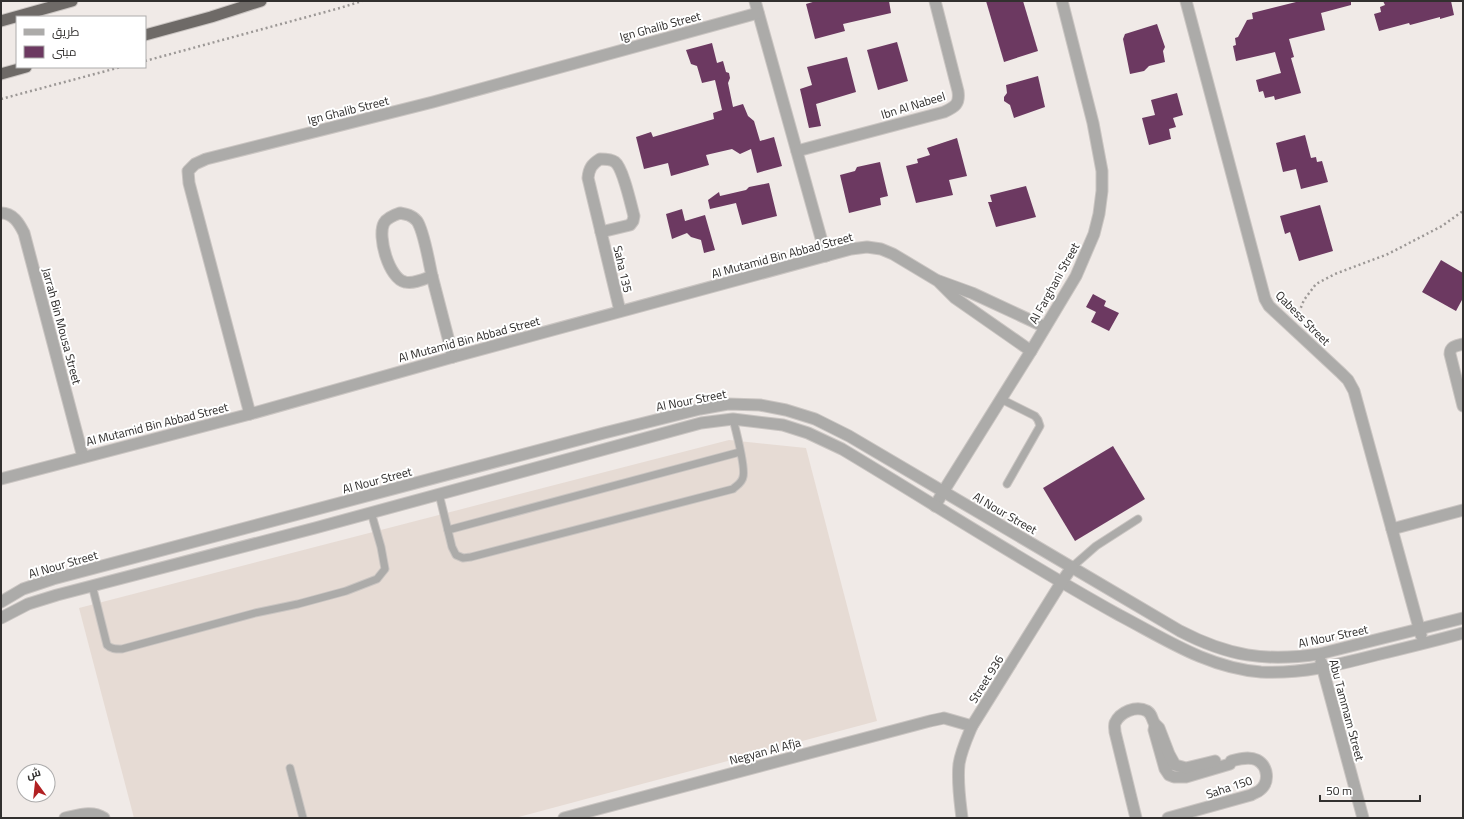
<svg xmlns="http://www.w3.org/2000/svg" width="1464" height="819" font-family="Georgia,Cairo,serif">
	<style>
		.built { fill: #e6dbd4 }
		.building { fill: #6c3961 }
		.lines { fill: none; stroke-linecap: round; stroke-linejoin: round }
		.service-casing { stroke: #cac5c2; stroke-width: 9 }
		.minor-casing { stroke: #cac5c2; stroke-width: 13 }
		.trunk-casing { stroke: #cac5c2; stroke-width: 13 }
		.path { stroke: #9c9896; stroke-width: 2.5; stroke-dasharray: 2 3; stroke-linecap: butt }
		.service { stroke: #acaba9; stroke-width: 7 }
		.minor { stroke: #acaba9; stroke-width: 11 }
		.trunk { stroke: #6e6a67; stroke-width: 11 }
		.labels { text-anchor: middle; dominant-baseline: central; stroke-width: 4; stroke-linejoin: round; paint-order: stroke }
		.street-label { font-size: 12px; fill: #32302f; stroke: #fff }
	</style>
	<rect width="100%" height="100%" fill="#f0eae7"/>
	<path class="built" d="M729,440L806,448L877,721L515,818H134L79,608Z"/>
	<g class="building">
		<path d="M816,1H889L891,13L843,24L845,31L815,39L806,4Z"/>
		<path d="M986,1H1023L1038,51L1004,62Z"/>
		<path d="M1300,1H1351V5L1321,13L1325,30L1289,39L1294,57L1291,58L1301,93L1275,100L1274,96L1265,98L1263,91L1259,92L1256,80L1281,73L1275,52L1236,61L1233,46L1236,45L1235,38L1238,37L1247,20L1253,19L1252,13Z"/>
		<path d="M1383,1H1451L1454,15L1440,19V17L1410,25L1409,23L1379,31L1374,14L1381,12L1380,7L1385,5Z"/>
		<path d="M1157,24L1165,47L1163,51L1165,62L1149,66L1144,71L1130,74L1123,39L1125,34Z"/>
		<path d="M897,42L908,81L878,90L867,50Z"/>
		<path d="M712,43L717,63L723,61L726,72L729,73L730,78L728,83L733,107L743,104L748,116L754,121L760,141L774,137L782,166L757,173L751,149L740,154L732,149L706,155L709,165L671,176L668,163L644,169L636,137L651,132L653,137L714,119L713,113L722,110L715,80L702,83L697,66L691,64L686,50Z"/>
		<path d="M847,57L856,92L816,104L821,126L809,128L800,89L812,85L807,67Z"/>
		<path d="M1038,76L1045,107L1014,118L1010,105L1004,101V97L1007,93L1006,85Z"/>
		<path d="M1177,93L1183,115L1173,118L1176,127L1169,129L1171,139L1149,145L1142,118L1155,115L1151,100Z"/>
		<path d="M1305,135L1311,158L1316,157L1317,162L1322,161L1328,182L1301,189L1296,169L1283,172L1276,143Z"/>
		<path d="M957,138L967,176L949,180L953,195L916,203L906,166L918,163L917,159L930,155L927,148Z"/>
		<path d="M880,162L888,196L880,198L881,205L849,213L840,175L855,171L857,167Z"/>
		<path d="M769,183L777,216L742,225L736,203L710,209L708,200L719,192L720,196L746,190L749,187Z"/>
		<path d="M1026,186L1036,217L996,227L988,202H992L990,195Z"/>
		<path d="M1320,205L1333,251L1299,261L1290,232L1285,234L1280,216Z"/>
		<path d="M682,209L685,221L705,215L715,250L704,253L701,240L691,237L687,233L672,239L666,214Z"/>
		<path d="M1441,260L1463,273V298L1456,311L1422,292Z"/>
		<path d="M1093,294L1106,301L1104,306L1119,313L1109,331L1091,322L1096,312L1086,307Z"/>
		<path d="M1113,446L1145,499L1075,541L1043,488Z"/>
	</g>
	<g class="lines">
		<g class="service-casing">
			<g id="service">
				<path d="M1001,399L1035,416L1038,420L1040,426L1007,484"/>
				<path d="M439,494L452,547L456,555L463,558L471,557L733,489C737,485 742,483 743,477C746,468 736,431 733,419"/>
				<path d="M448,530L740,452"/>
				<path d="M1072,567L1096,546L1138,519"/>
				<path d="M92,585L107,645C111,649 115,649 122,649L255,613L298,604L346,591L377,579L385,569L381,547L371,512"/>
				<path d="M290,768L303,818"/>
			</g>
		</g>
		<g class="minor-casing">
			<g id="minor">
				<path d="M755,1L826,256"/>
				<path d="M1186,1L1265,299L1269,306L1341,373L1348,380L1354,391L1421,635"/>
				<path d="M797,151L944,112C955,107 960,104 958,91L935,1"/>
				<path d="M600,159C605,159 611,159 615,162C623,168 631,205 634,216L633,221L630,225L601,232L588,178C589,168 592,164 600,159Z"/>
				<path d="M1,213C13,213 19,223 24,233L83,457"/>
				<path d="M400,213C406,214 412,215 417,221C424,231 429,263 432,276C424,279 414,284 405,282C389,279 377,236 384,223C387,218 394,215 400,213Z"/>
				<path d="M601,232L620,311"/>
				<path d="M432,276L453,357"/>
				<path d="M939,281L972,293L1045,327"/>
				<path d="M1463,344C1456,346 1450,346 1450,354L1463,406"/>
				<path d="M250,414L189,183L188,171L195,164L206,159L433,102L758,13"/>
				<path d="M1,479L250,414L453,357L851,249L867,247L881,249L893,254L938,281L955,298L1031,351"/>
				<path d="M935,506L943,492L1031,351L1076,276L1094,234L1099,214L1102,191V171L1093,123L1062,1"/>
				<path d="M1392,529L1463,510"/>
				<path d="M1,602L23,589L53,579L604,433L700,409L728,404L760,405L786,410L815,419L849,436L1180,631C1228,656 1265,662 1319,654L1463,618"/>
				<path d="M1,618L28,604L57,595L315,528L701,423L733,419L783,425L808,433L842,449C934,504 1025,563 1119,615C1165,639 1208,668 1261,672C1302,674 1337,665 1376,655C1405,648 1434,641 1463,633"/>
				<path d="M1321,662L1363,818"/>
				<path d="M1155,725L1154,730L1165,769L1169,775L1174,777H1186L1230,764L1231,761C1239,759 1249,756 1257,760C1268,766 1270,782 1260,790C1258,792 1254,793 1251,795L1168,818"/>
				<path d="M65,818C79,815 92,810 104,818"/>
				<path d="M564,818L930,721L944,718L972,726"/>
				<path d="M962,818C960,801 957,782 959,764C961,751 967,738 972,726L1061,583L1072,567"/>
				<path d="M1136,818L1115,732C1115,729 1114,726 1115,723C1120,712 1136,705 1147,711C1153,715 1151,719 1155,724C1156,725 1158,727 1159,728L1169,754L1175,765L1186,768L1215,761"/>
			</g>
		</g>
		<g class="trunk-casing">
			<g id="trunk">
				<path d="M1,21L72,1"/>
				<path d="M145,35L211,17L261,1"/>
				<path d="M1,74L26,67"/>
			</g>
		</g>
		<g class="path">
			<path d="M145,61L340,8L362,1"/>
			<path d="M1,99L121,67"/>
			<path d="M1297,317L1304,300L1316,284L1335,274L1388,254L1442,226L1463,211"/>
		</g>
		<use href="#service" class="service"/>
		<use href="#minor" class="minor"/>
		<use href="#trunk" class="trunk"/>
	</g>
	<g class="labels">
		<g class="street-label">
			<text transform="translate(660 26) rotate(-15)">Ign Ghalib Street</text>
			<text transform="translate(913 105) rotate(-17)">Ibn Al Nabeel</text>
			<text transform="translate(348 110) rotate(-14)">Ign Ghalib Street</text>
			<text transform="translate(782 255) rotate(-15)">Al Mutamid Bin Abbad Street</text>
			<text transform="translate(623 269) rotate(77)">Saha 135</text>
			<text transform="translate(1054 283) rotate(-61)">Al Farghani Street</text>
			<text transform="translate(1303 318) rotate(45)">Qabess Street</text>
			<text transform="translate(62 326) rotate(75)">Jarrah Bin Mousa Street</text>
			<text transform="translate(469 339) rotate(-15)">Al Mutamid Bin Abbad Street</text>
			<text transform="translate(691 400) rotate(-11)">Al Nour Street</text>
			<text transform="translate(157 424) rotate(-14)">Al Mutamid Bin Abbad Street</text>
			<text transform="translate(377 480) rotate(-15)">Al Nour Street</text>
			<text transform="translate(1005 513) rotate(30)">Al Nour Street</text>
			<text transform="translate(63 564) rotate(-16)">Al Nour Street</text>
			<text transform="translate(1333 636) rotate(-12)">Al Nour Street</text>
			<text transform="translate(986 679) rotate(-58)">Street 936</text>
			<text transform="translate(1347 710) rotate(75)">Abu Tammam Street</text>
			<text transform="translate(765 751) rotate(-15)">Negyan Al Afja</text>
			<text transform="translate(1229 787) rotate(-18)">Saha 150</text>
		</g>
	</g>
	<rect width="1464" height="819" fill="none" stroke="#32302f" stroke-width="4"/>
	<rect x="16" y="16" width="130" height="52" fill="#ffffff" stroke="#adacac"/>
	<rect x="24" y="29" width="20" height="6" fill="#acaba9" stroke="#adacac"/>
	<text x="52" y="36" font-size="12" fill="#32302f">طريق</text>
	<rect x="24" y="46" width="20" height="12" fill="#6c3961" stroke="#adacac"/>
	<text x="52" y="56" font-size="12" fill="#32302f">مبنى</text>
	<g transform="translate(36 783) rotate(345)"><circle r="19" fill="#ffffff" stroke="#adacac"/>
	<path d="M0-3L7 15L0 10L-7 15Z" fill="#b12022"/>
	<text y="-6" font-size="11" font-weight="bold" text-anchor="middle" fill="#32302f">ش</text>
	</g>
	<path d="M1320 795v6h100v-6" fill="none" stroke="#32302f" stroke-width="2"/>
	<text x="1326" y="795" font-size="12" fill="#32302f" stroke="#ffffff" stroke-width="3" paint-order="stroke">50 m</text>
</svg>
